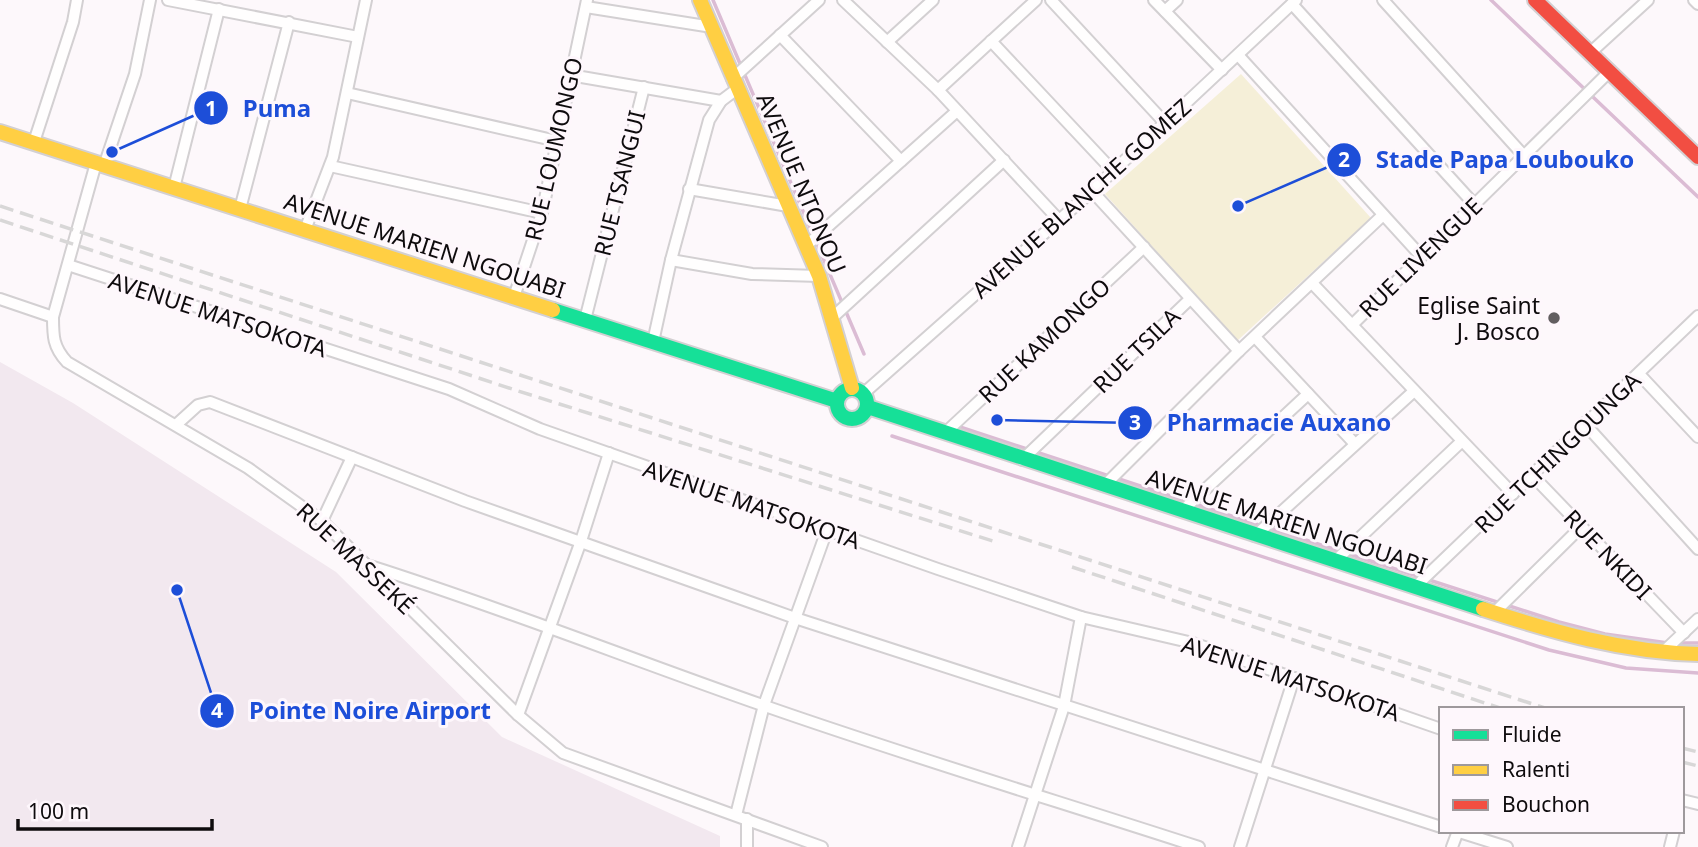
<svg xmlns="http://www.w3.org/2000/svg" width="1698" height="847" font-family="'Noto Sans',sans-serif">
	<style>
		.built { fill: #f2e8ef }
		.green { fill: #f5efd8 }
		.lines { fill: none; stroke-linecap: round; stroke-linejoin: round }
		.stream { stroke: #dbbcd4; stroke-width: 3.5 }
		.street-casing { stroke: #d3d0d2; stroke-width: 14 }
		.fast-casing { stroke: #d3d0d2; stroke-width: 18 }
		.slow-casing { stroke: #d3d0d2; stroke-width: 18 }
		.jam-casing { stroke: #d3d0d2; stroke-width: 18 }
		.street { stroke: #fffefe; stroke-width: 10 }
		.fast { stroke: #16e098; stroke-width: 14 }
		.slow { stroke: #ffcf43; stroke-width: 14 }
		.jam { stroke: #f24e42; stroke-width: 14 }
		.rail { stroke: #d8d7d7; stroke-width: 3.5; stroke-dasharray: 14 7; stroke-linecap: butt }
		.poi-dot { fill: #625e60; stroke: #fef7fc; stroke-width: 2.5 }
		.labels { text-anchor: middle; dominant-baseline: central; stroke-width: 6; stroke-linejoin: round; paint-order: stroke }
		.street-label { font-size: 23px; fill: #0e0b0d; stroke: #fef7fc }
		.poi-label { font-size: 23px; fill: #0e0b0d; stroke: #fef7fc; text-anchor: end }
		.leader { fill: none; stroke: #1d4ed8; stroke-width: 2.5 }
		.callout-dot { fill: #1d4ed8; stroke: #fef7fc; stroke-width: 2.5 }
		.mark-label { font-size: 21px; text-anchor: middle; font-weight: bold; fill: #fff }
		.callout-label { font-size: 24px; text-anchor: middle; font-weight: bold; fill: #1d4ed8; stroke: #fef7fc; stroke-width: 6; stroke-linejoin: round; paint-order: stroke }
	</style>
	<rect width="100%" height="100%" fill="#fdf8fb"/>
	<path class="built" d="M0,362L73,403L336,572L502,737L720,836V847H0Z"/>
	<path class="green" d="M1241,74L1371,218L1237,341L1105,194Z"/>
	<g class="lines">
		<g class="stream">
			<path d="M713,0L741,66"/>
			<path d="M1491,0L1698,197"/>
			<path d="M744,73L864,354"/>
			<path d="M957,426L1109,476"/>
			<path d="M892,436L1549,650L1626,668L1698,673"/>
			<path d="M1116,478L1262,526"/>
			<path d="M1269,528L1559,622L1605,634L1668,643"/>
			<path d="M1676,643H1698"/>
		</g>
		<g class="street-casing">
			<g id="street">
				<path d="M168,0L358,37"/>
				<path d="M843,0L938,90L1059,220"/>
				<path d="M1051,0L1165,123"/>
				<path d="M1154,0L1222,70"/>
				<path d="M1383,0L1525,157"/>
				<path d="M1694,0L1698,4"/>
				<path d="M1292,4L1474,204"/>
				<path d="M586,7L712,27"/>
				<path d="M1165,11L1177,0"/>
				<path d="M780,35L901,161"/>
				<path d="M991,41L1113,171"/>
				<path d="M887,42L933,0"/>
				<path d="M1590,53L1648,0"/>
				<path d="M1238,55L1421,256"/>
				<path d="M570,75L721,101"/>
				<path d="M732,79L819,0"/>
				<path d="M938,90L1036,0"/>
				<path d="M347,93L557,141"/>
				<path d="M34,142L73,22L77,0"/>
				<path d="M96,163L53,317C53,336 53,347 67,362L248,468L322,521L518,715L563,753L822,847"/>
				<path d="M104,166L135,74L150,0"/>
				<path d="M330,166L542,213"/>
				<path d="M174,188L219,9"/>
				<path d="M689,189L788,206"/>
				<path d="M1092,191L1239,351"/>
				<path d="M240,209L289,22"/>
				<path d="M305,230L333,157L366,0"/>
				<path d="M806,246L957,111"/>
				<path d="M671,260L752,274L819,276"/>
				<path d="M68,265L449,389L540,429L938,569L1081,617L1193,643L1441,729"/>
				<path d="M1312,283L1513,494"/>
				<path d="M514,297L542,213L587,0"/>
				<path d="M0,299L53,317"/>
				<path d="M833,317L1004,160"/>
				<path d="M585,320L644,87"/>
				<path d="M1352,325L1609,72"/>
				<path d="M1255,337L1355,444"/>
				<path d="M653,342L671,260L709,120L721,101L737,89"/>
				<path d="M1639,374L1698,437"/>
				<path d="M864,393L1092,191L1296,0"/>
				<path d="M1584,423L1698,549"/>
				<path d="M177,424L198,405L210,402L465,501L795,618L1441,827"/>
				<path d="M945,433L1144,247"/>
				<path d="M1022,460L1190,299"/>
				<path d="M1532,475L1684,633"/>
				<path d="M1105,485L1239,351L1383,215"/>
				<path d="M1182,511L1308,394"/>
				<path d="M322,521L352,457"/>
				<path d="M1255,536L1413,392"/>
				<path d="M1334,562L1461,442"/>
				<path d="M370,566C503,608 633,660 765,706C908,756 1054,800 1199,847"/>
				<path d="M1415,587L1698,316"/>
				<path d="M1495,612L1581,527"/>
				<path d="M1662,653L1698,619"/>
				<path d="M518,715L581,541L609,453"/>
				<path d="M1682,800L1698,804"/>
				<path d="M736,815L764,705L827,530"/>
				<path d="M1456,831L1507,847"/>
				<path d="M747,847V819"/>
				<path d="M1018,847L1064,706L1081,617"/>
				<path d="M1240,847L1294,678"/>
				<path d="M1452,847L1458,831"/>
				<path d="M1670,847L1674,831"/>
			</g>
		</g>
		<g class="fast-casing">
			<g id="fast">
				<path d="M553,310L837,401"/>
				<circle cx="852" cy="404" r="15"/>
				<path d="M868,407L1483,609"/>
			</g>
		</g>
		<g class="slow-casing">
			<g id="slow">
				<path d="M700,0L819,276L852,388"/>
				<path d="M0,132L553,310"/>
				<path d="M1483,609C1554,632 1623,652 1698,654"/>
			</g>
		</g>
		<g class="jam-casing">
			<path id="jam" d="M1535,0L1698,157"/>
		</g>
		<use href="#street" class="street"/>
		<use href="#fast" class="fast"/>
		<use href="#slow" class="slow"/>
		<use href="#jam" class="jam"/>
		<g class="rail">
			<path d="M0,206L1548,709"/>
			<path d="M0,220L512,389L999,543"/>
			<path d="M1072,567L1503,709"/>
			<path d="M1682,748L1698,752"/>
			<path d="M1682,762L1698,766"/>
		</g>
	</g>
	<circle class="poi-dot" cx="1554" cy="318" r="7"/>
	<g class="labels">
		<g class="street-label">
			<text transform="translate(553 149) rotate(-77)">RUE LOUMONGO</text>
			<text transform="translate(619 183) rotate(-76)">RUE TSANGUI</text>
			<text transform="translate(802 183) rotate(67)">AVENUE NTONOU</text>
			<text transform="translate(1081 198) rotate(-42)">AVENUE BLANCHE GOMEZ</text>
			<text transform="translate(425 245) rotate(18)">AVENUE MARIEN NGOUABI</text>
			<text transform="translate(1420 257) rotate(-44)">RUE LIVENGUE</text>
			<text transform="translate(218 314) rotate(18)">AVENUE MATSOKOTA</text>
			<text transform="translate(1044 340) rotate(-43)">RUE KAMONGO</text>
			<text transform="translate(1136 350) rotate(-44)">RUE TSILA</text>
			<text transform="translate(1557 452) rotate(-44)">RUE TCHINGOUNGA</text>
			<text transform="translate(752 504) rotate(19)">AVENUE MATSOKOTA</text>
			<text transform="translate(1287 521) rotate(18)">AVENUE MARIEN NGOUABI</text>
			<text transform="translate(1608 554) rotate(46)">RUE NKIDI</text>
			<text transform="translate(356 558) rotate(43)">RUE MASSEKÉ</text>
			<text transform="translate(1291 678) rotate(18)">AVENUE MATSOKOTA</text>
		</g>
		<g class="poi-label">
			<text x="1540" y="305">Eglise Saint<tspan x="1540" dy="26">J. Bosco</tspan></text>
		</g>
	</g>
	<path class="leader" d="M112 152L211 108M1238 206L1344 160M997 420L1135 423M177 590L217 711"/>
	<g class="callout-dot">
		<circle cx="112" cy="152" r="7"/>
		<circle cx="1238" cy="206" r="7"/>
		<circle cx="997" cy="420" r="7"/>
		<circle cx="177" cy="590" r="7"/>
		<circle cx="211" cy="108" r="18"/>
		<circle cx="1344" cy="160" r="18"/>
		<circle cx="1135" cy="423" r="18"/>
		<circle cx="217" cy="711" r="18"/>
	</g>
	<g class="mark-label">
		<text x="211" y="116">1</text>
		<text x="1344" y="167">2</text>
		<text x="1135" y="430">3</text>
		<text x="217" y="718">4</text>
	</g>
	<g class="callout-label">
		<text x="277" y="117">Puma</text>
		<text x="1505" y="168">Stade Papa Loubouko</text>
		<text x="1279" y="431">Pharmacie Auxano</text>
		<text x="370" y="719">Pointe Noire Airport</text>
	</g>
	<rect x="1439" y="707" width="245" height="126" fill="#fef7fc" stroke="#9e999c" stroke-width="2"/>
	<rect x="1453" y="730" width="35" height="10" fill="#16e098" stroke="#9e999c" stroke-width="2"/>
	<text x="1502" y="742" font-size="21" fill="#0e0b0d">Fluide</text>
	<rect x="1453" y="765" width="35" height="10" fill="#ffcf43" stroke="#9e999c" stroke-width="2"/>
	<text x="1502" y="777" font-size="21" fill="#0e0b0d">Ralenti</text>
	<rect x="1453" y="800" width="35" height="10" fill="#f24e42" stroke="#9e999c" stroke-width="2"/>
	<text x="1502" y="812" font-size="21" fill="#0e0b0d">Bouchon</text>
	<path d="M18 819v10h194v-10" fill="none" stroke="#0e0b0d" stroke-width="3.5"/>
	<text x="28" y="819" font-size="21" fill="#0e0b0d" stroke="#fef7fc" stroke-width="5" paint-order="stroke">100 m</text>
</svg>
